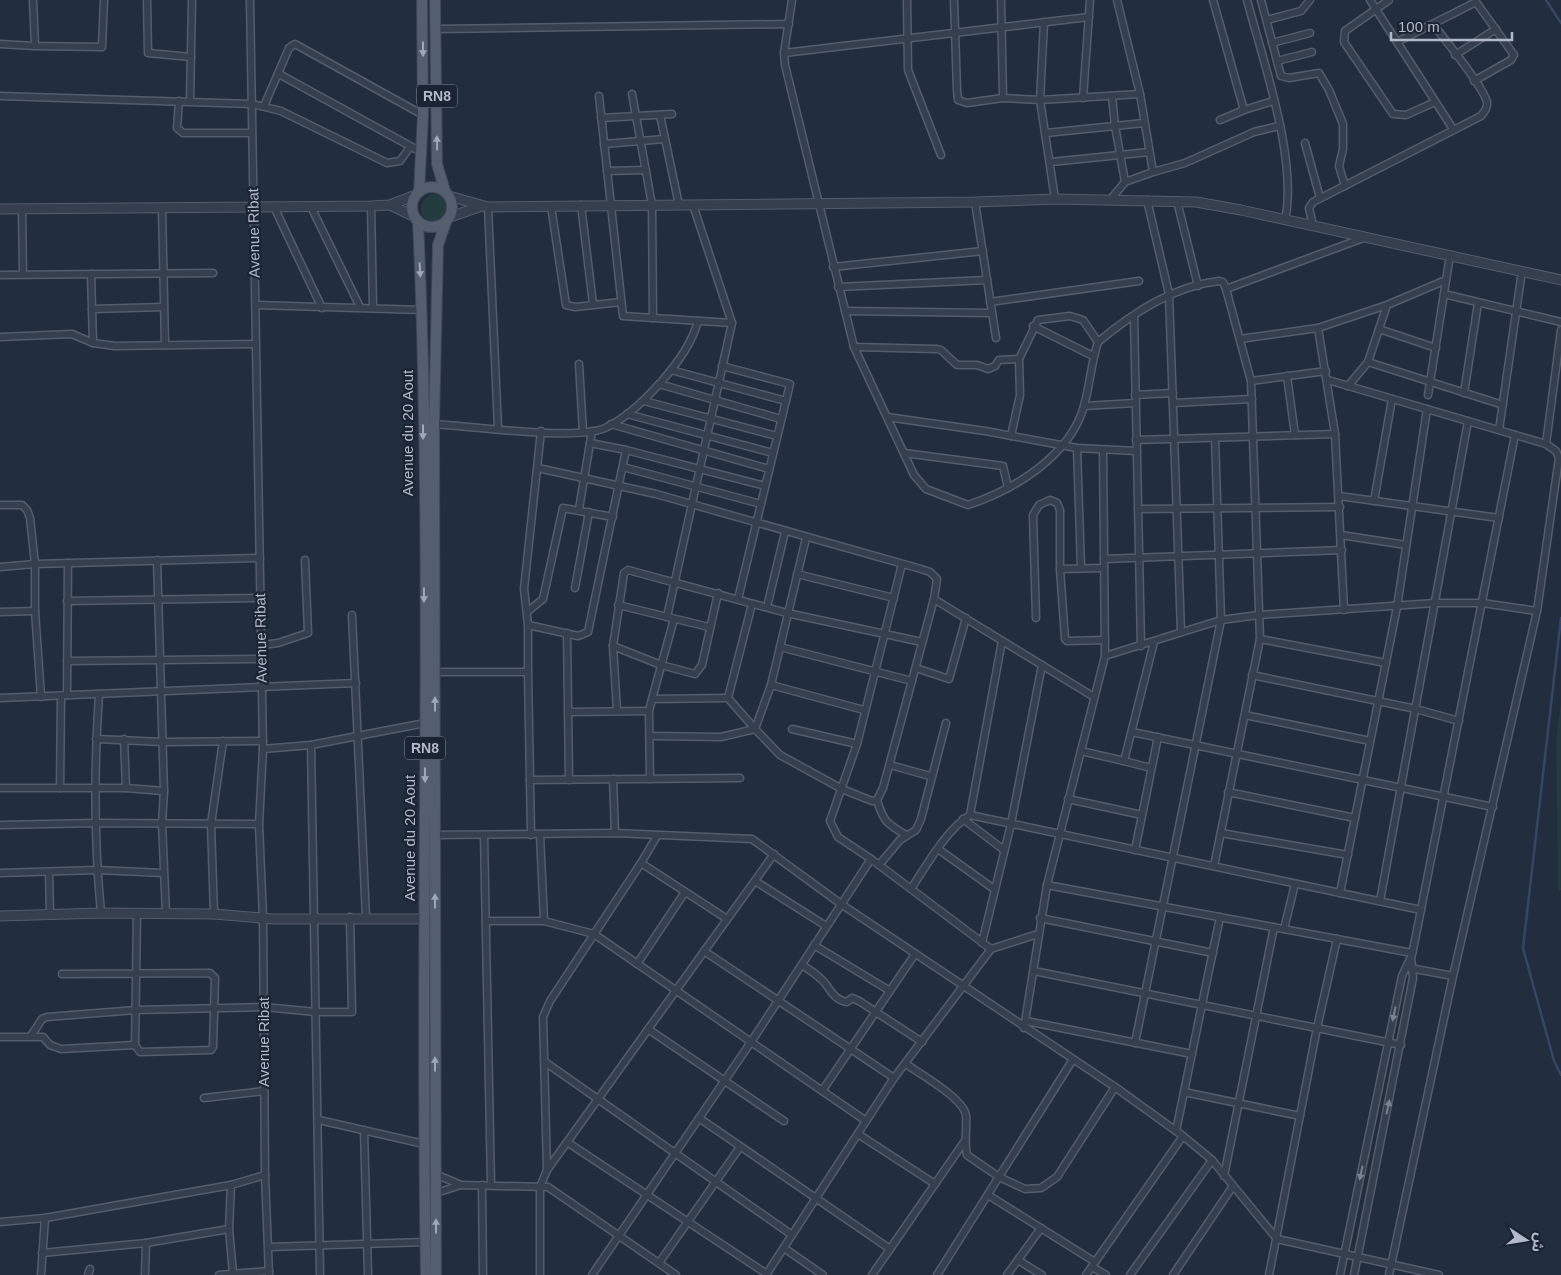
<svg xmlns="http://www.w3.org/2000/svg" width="1561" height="1275" viewBox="0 0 1561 1275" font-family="Helvetica,'Noto Sans Arabic',sans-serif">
<rect width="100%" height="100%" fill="#222d3e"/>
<g fill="#243b3f">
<circle cx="436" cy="209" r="15"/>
<polygon points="1561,702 1561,890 1558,892 1556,739"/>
</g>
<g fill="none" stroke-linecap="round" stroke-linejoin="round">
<g stroke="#354766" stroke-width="2.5">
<polyline points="1546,0 1561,23"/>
<polyline points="1561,618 1523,948 1554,1061 1561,1075"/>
</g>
<defs>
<g id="minor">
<polyline points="33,0 35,46 102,47 104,0"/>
<polyline points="147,0 148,53 191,57"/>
<polyline points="250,0 263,749 259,824 263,918 265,1175 269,1275"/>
<path d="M 792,0 L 784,53 L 785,65 L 854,347 L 914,475 L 926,489 L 968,505 C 1014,490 1070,456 1084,406 C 1090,385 1091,363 1098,342 C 1133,313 1173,286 1219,281 L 1223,282 L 1226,289 L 1251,381 L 1260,639 L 1214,866"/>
<polyline points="907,0 908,70 941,155"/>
<polyline points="954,0 957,90 958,100 967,103 1003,98 1040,100 1140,94"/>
<polyline points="1001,0 1003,98"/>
<polyline points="1213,0 1244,110"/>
<path d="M 1247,0 C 1263,61 1298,160 1285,220"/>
<polyline points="1261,0 1281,76 1289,78 1319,73 1329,90 1343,124 1343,149 1339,166 1345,186"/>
<polyline points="1370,0 1453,129"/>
<polyline points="1389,0 1345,31 1344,42 1393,114 1406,115 1435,102"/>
<polyline points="1267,20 1301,11 1310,0"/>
<polyline points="1044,22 1040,100 1055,199"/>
<polyline points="436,29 789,24"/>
<polyline points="1397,42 1476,2 1514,55 1511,60 1474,81"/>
<polyline points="1272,43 1310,33"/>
<polyline points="0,44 35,46"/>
<polyline points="784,53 1089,17"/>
<polyline points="1455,55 1496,29"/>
<polyline points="1277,61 1312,52"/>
<polyline points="279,74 421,152"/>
<polyline points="632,94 652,205 653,318"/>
<polyline points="0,96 252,104 281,111 387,163 400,161 410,147"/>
<polyline points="599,96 623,316 732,323"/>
<polyline points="1112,96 1115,126 1125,182"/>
<polyline points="1083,98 1090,0"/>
<polyline points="179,101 177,128 183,133 252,133"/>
<polyline points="190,101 192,0"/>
<polyline points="264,106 289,48 295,44 423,115"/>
<polyline points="660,115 679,205"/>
<polyline points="601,118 672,114"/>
<polyline points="1220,120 1244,110 1273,101"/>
<polyline points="1046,133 1144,123"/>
<polyline points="1305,143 1320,198"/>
<polyline points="604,144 665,139"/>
<polyline points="1051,162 1149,152"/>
<polyline points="607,171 646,170"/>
<polyline points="1153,172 1185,163 1254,132 1279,126"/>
<polyline points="1110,200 1125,182 1153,172 1140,94 1117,0"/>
<polyline points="1147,200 1169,294 1181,632"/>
<polyline points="1177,201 1198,286"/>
<polyline points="975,202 996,338"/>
<polyline points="581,205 593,304"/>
<polyline points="371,206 373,307"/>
<polyline points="551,206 566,305 575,307 621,302"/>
<polyline points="274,207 322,308"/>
<polyline points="311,207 360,307"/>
<polyline points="488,207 498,428"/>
<polyline points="162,208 165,344"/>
<polyline points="22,209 23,274"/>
<path d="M 1313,226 L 1309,208 L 1313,202 L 1481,116 C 1484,112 1488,108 1487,102 C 1483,86 1445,40 1433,24"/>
<polyline points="833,267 983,251"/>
<polyline points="91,274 93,343"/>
<polyline points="0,275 213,273"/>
<polyline points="838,287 987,280"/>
<polyline points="1226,289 1366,237"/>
<polyline points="1444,294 1561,322"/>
<polyline points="990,302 1139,281"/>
<polyline points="256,305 422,310"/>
<polyline points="92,309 164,307"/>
<polyline points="845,311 991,313"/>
<polyline points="1134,316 1141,646"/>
<polyline points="1033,326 1093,356"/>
<polyline points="1318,328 1335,434 1344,610"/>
<polyline points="1379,329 1436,348"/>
<polyline points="0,337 72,334 93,343 115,346 256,344"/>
<polyline points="1240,339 1318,328 1387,305 1446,280"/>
<polyline points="854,347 937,349 941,350 957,365 977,365 988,369 995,366 999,360 1019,359"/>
<polyline points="1368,362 1503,405"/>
<polyline points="579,364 583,432"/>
<polyline points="722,366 790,384 738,599"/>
<polyline points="671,370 786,401"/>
<polyline points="1287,376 1295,435"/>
<polyline points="1328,380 1546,444 1556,451 1559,458 1537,611 1453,976 1389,1275"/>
<polyline points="1251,381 1326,371"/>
<polyline points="659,384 781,419"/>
<polyline points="1348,386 1368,362 1387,305"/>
<polyline points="1464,393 1478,303"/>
<polyline points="1135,395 1173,393"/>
<polyline points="1428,395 1450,255"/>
<polyline points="644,401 777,436"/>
<polyline points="1173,403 1252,399"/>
<polyline points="1084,406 1135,403"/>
<polyline points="627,414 773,453"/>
<polyline points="887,417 985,431 1077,448 1137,451"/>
<path d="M 434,424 C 470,426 576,441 605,428 C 627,418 645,400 661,382 C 677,364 692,344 698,321"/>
<polyline points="611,424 769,469"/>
<polyline points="1499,430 1522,271"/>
<polyline points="1011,436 1020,395 1019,359 1038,320 1070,316 1083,320 1098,342"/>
<polyline points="1136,440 1335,434"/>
<polyline points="590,443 626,450 765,486"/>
<polyline points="1546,444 1561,330"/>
<polyline points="1077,448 1081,568"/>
<polyline points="1103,450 1105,656"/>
<polyline points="904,453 1003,466 1008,488"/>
<polyline points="623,467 761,504"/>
<polyline points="538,468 656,494 921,569 930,572 937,579 934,599 883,788 877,800 872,801 842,789 780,755 755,729 771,685 806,538"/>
<polyline points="1339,496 1499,518"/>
<polyline points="1374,501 1392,399"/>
<polyline points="0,505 22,505 27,510 30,518 35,564 35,611 41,697"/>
<polyline points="579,509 592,431"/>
<polyline points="1138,509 1340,507"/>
<polyline points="1341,535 1406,545"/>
<polyline points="1104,559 1342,550"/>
<polyline points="157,560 164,791 162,823 166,914"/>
<polyline points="902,564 857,744 830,821 838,837 871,859 991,949"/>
<polyline points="0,567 35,564 260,558"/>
<polyline points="1060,569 1104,568"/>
<polyline points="797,574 894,598"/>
<polyline points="575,588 589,512"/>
<polyline points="934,599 1094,697"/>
<polyline points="67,601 261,598"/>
<polyline points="618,605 709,627"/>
<polyline points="767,607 785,532"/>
<polyline points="0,612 35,611"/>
<polyline points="527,612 543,599 563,508 613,517"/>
<polyline points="352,615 366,917"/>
<polyline points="667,617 732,323 693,205"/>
<polyline points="1036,618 1033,515 1039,505 1050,500 1057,503 1060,510 1060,569 1065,639 1067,641 1105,640"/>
<polyline points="528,625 578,636 588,632 626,450"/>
<polyline points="567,633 569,780"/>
<polyline points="1260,639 1386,663"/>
<polyline points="262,645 278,643 308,633 305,560"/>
<polyline points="613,646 624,573 628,570 787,613 922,642"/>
<polyline points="780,647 912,681"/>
<polyline points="67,661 262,659"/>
<polyline points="916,668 949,679 966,618"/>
<polyline points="435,672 528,672 528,625 524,589 541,431"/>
<polyline points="528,672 531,835"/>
<polyline points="1252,675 1416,709 1459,721"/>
<polyline points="771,685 864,710"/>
<path d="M 99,694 C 94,767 94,840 101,913"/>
<polyline points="67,695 68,563"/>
<polyline points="0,698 356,683"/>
<polyline points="728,698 752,604"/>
<polyline points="652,699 674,619"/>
<polyline points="617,711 613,646 661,665 695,674 702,665 718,593"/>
<polyline points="568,712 649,711"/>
<polyline points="1245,715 1370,741"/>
<polyline points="792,729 857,744"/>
<polyline points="1132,732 1493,807"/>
<polyline points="650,736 721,737 755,729 728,698"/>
<polyline points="96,739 163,742 263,741"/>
<polyline points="124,739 126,788"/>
<polyline points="311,745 320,1275"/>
<polyline points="263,749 311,745 425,723"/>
<polyline points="1081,751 1124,761 1154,642"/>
<polyline points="1124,761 1151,768"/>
<polyline points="890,765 930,776"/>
<polyline points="613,779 615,833"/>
<polyline points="650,779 649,711 652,699 728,698"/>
<polyline points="530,780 740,778"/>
<polyline points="0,788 126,788 164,791"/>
<polyline points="60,788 61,696"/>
<polyline points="1228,792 1355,818"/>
<polyline points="1068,799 1142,815"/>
<path d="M 877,800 C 883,821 887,824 906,835"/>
<polyline points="970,815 1421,910"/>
<polyline points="963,819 1004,850"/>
<polyline points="0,825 96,823 259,824"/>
<polyline points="1221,833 1348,855"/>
<polyline points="431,835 615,833 752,839 841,904 1115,1087 1183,1136 1212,1160 1277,1239 1439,1275"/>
<polyline points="484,835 491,1185"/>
<polyline points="540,835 544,921"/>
<polyline points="938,849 994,889"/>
<polyline points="1135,850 1158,737"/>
<polyline points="641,863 727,919"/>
<polyline points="879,865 900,840 916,830 921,819 946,723"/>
<polyline points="49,872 50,915"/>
<polyline points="0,873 97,870 163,873"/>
<polyline points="755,881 826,926"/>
<polyline points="1047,885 1412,953"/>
<path d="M 911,889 C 926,866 946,830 970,815 L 1002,641"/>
<polyline points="1340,893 1397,607 1427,409"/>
<polyline points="1380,901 1468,421"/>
<polyline points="214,914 211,824 223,741"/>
<polyline points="1040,918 1213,953"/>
<polyline points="486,921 544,921 594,934 866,1121"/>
<polyline points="1284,929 1295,884"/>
<polyline points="982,943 1011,824 1042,665"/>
<polyline points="814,945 890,991"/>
<polyline points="704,951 894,1078"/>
<polyline points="637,964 685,892"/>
<path d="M 802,965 C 808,969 815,973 821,979 C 829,985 832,1000 847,1002 L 852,998 L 859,1001 L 922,1042"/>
<polyline points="1410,968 1453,976"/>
<polyline points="1034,971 1401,1045"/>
<polyline points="62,974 210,973 215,978 213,1047 211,1050 140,1052 135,1045 137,913"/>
<polyline points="1026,1021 1192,1054"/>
<polyline points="1024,1028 1047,885 1105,656 1221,620 1259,615 1435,603 1482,603 1537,611"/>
<polyline points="648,1029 784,1121"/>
<polyline points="31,1036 42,1019 47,1017 136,1010 265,1007 315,1012 352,1012 350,917"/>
<polyline points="0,1037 43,1037 50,1045 61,1049 135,1045"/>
<polyline points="1135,1043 1221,620 1215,438"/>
<polyline points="545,1062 792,1235"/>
<path d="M 906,1064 C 920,1074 965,1099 966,1116 C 967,1130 964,1141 967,1155 L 999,1177 L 1025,1189 L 1041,1188 L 1057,1177 L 1115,1087"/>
<polyline points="822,1091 915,954"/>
<polyline points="1184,1092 1300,1116"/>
<polyline points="204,1098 264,1091"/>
<polyline points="699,1118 890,1249"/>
<polyline points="319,1120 424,1144"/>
<polyline points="364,1130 368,1275"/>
<polyline points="1176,1131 1220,917"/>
<polyline points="858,1134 935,1184"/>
<polyline points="567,1142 767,1274"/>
<polyline points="547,1170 774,854"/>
<polyline points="435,1174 461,1185"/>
<polyline points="1224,1176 1274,927"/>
<polyline points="231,1185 229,1229 233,1274"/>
<polyline points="482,1185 483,1275"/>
<polyline points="436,1193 461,1185 548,1187 676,1275"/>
<polyline points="988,1195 1095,1262"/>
<polyline points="0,1222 45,1218 231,1185 265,1175"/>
<polyline points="269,1247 425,1242"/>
<polyline points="784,1248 823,1275"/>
<polyline points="42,1253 146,1243 229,1229"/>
<polyline points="1018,1260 1042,1275"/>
<polyline points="659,1263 740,1147"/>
<polyline points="1092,1267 1106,1275"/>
<polyline points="41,1275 45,1218"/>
<polyline points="88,1275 90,1269"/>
<polyline points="145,1275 146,1243"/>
<polyline points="219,1275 269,1271"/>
<polyline points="540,1275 540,1187 547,1170 543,1017 550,1001 641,863 657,836"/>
<polyline points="592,1275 751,1042 871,859"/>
<polyline points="766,1275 894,1078 991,949 1038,934"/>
<polyline points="872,1275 964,1142"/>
<polyline points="937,1275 1072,1061"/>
<polyline points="1007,1275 1041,1228"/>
<polyline points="1086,1275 1183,1136"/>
<polyline points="1130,1275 1212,1160"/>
<polyline points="1173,1275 1233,1186"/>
<polyline points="1269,1275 1317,1028 1337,939"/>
<polyline points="1340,1275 1402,976 1412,955 1515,435"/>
<polyline points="1354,1275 1413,978 1411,957"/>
</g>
<g id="tertiary">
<polyline points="449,196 488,207 975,202 1055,199 1196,202 1241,210 1561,280"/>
<polyline points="390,205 415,217"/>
<polyline points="0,209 371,206 390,205 416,195"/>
<polyline points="450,217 482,206"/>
<polyline points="0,916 101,913 214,914 273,919 435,919"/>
</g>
<g id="primary">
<polyline points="435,0 437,164 445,191"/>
<circle cx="432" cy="207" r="20"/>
<polyline points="419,192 423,115 422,0"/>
<path d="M 418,221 C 434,572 419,924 426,1275"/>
<polyline points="436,1275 434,424 438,245 446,222"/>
</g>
</defs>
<use href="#minor" stroke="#545d6c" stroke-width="9"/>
<use href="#tertiary" stroke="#545d6c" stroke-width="11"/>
<use href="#primary" stroke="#3f4857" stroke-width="12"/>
<use href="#minor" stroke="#363f4e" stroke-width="6"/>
<use href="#tertiary" stroke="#363f4e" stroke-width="9"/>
<use href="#primary" stroke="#545e6e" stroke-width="10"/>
</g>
<defs><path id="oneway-solid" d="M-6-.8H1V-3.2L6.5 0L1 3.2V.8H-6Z" transform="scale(1.25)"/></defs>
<g fill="#9fa8b7">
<use href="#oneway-solid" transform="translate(423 49) rotate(90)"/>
<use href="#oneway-solid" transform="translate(437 143) rotate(-91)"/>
<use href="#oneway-solid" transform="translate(420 270) rotate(87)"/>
<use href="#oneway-solid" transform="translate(423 432) rotate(90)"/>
<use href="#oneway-solid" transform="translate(424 595) rotate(90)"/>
<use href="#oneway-solid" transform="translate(435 704) rotate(-90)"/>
<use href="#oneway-solid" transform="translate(425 775) rotate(90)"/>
<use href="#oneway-solid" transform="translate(435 901) rotate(-90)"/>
<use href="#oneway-solid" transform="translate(435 1064) rotate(-90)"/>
<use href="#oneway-solid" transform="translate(436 1226) rotate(-90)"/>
</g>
<g fill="#7a8392">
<use href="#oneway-solid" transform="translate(1394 1014) rotate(102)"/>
<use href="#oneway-solid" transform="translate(1388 1107) rotate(-78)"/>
<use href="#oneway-solid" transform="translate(1361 1173) rotate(102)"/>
</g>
<g text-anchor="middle" stroke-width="4.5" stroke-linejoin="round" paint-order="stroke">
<g fill="#1b2433" stroke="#858d9c" stroke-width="1">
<rect x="417" y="84.5" width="40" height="23" rx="4"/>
<rect x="405" y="736.5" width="40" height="23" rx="4"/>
</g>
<g font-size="14" font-weight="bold" fill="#b2bac9">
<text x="437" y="101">RN8</text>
<text x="425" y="753">RN8</text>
</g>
<g font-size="15" fill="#b2bac9" stroke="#1b2433">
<text transform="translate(254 233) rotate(-91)" y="5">Avenue Ribat</text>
<text transform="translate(408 433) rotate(-90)" y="5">Avenue du 20 Aout</text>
<text transform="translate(261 638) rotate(-91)" y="5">Avenue Ribat</text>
<text transform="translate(410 838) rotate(-90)" y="5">Avenue du 20 Aout</text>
<text transform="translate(264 1042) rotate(-90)" y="5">Avenue Ribat</text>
</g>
</g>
<g transform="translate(1526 1240) rotate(102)" stroke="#1b2433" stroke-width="4" paint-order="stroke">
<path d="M0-4L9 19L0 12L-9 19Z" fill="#b2bac9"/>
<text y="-8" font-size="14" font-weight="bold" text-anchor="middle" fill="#b2bac9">ش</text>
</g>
<path d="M1391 32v8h121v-8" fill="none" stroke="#b2bac9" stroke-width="2.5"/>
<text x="1398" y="32" font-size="15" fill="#b2bac9" stroke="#1b2433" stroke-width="4" paint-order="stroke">100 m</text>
</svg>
